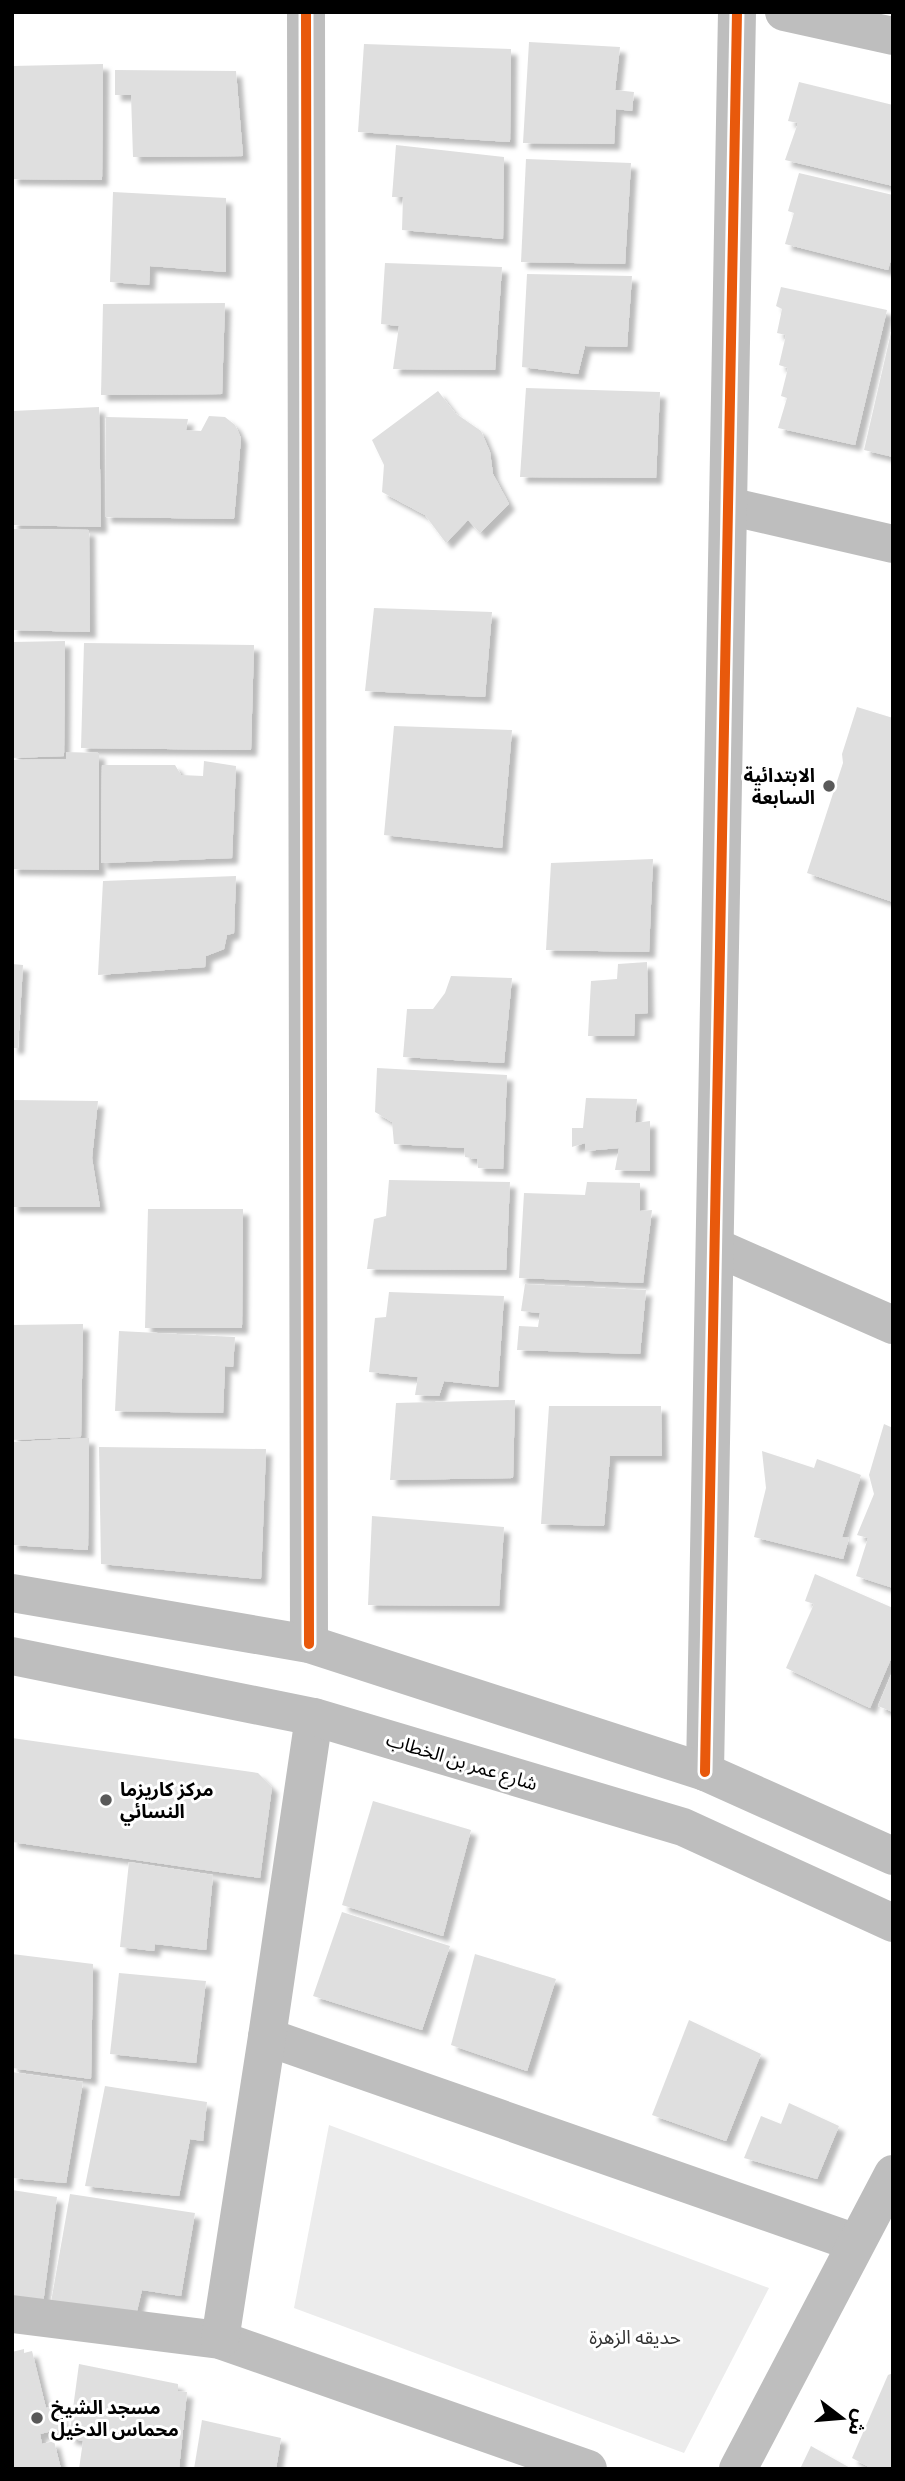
<svg xmlns="http://www.w3.org/2000/svg" width="905" height="2481" viewBox="0 0 905 2481" font-family="'Fira Sans Condensed','Noto Sans Arabic',sans-serif">
<defs>
<filter id="shadow"><feDropShadow dx="6" dy="6" stdDeviation="2" flood-color="#0004"/></filter>
</defs>
<rect width="100%" height="100%" fill="#fff"/>
<polygon fill="#ececec" points="329,2125 769,2288 684,2453 294,2308"/>
<g fill="#dfdfdf" filter="url(#shadow)">
<polygon points="529,42 620,47 615,90 634,92 632,111 616,109 614,144 523,143"/>
<polygon points="364,44 511,49 510,142 358,132"/>
<polygon points="103,64 102,180 12,179 12,66"/>
<polygon points="115,70 236,71 243,156 133,157 131,95 115,95"/>
<polygon points="799,82 893,105 893,186 785,160 798,123 788,121"/>
<polygon points="396,145 504,157 503,239 402,230 403,197 392,197"/>
<polygon points="526,159 631,163 625,264 521,262"/>
<polygon points="799,173 893,195 893,252 888,270 785,244 794,213 788,211"/>
<polygon points="113,192 226,198 226,272 150,266 149,285 110,282"/>
<polygon points="385,263 502,267 495,370 393,369 399,326 381,324"/>
<polygon points="527,274 632,276 627,347 585,346 578,374 522,367"/>
<polygon points="781,287 887,310 855,445 778,428 787,398 781,396 788,368 779,365 786,335 777,333 782,309 776,306"/>
<polygon points="225,303 222,394 101,395 103,304"/>
<polygon points="892,328 893,328 893,457 864,450"/>
<polygon points="526,388 660,392 656,478 520,477"/>
<polygon points="438,391 455,413 481,431 490,452 493,474 509,504 480,533 468,520 446,543 425,515 382,492 384,465 372,440"/>
<polygon points="99,407 101,527 12,525 12,411"/>
<polygon points="209,416 225,417 235,425 241,438 234,519 105,517 106,417 188,419 186,430 201,431"/>
<polygon points="12,529 89,530 90,632 12,630"/>
<polygon points="374,608 492,612 485,697 365,691"/>
<polygon points="65,641 64,756 12,758 12,642"/>
<polygon points="84,643 254,645 251,750 81,748"/>
<polygon points="857,707 893,718 893,902 807,873 843,763 842,754"/>
<polygon points="394,726 512,730 502,848 384,835"/>
<polygon points="66,752 99,753 99,870 12,869 12,760 66,759"/>
<polygon points="204,761 236,766 232,858 101,863 102,765 175,765 181,775 203,776"/>
<polygon points="653,859 649,952 546,950 551,863"/>
<polygon points="236,876 234,933 227,935 224,949 206,956 205,967 98,975 103,881"/>
<polygon points="647,962 648,1013 635,1014 634,1036 588,1036 591,981 617,979 618,964"/>
<polygon points="12,964 23,965 18,1048 12,1048"/>
<polygon points="451,976 512,978 504,1063 403,1057 407,1009 433,1009 445,993"/>
<polygon points="377,1068 507,1075 503,1169 478,1168 477,1159 465,1157 464,1148 394,1144 392,1122 375,1112"/>
<polygon points="586,1098 637,1099 635,1123 650,1121 650,1171 615,1170 619,1148 585,1151 585,1143 572,1147 572,1128 583,1128"/>
<polygon points="12,1100 98,1101 92,1158 100,1207 12,1207"/>
<polygon points="389,1180 510,1182 506,1270 367,1269 374,1219 386,1216"/>
<polygon points="587,1182 640,1183 640,1211 652,1210 643,1283 519,1278 524,1193 585,1195"/>
<polygon points="148,1209 243,1209 242,1328 145,1328"/>
<polygon points="525,1284 646,1290 640,1354 517,1350 519,1326 538,1327 540,1313 521,1311"/>
<polygon points="389,1292 504,1296 498,1387 444,1381 439,1396 415,1395 418,1377 369,1372 375,1318 386,1317"/>
<polygon points="83,1324 81,1437 12,1440 12,1325"/>
<polygon points="119,1331 235,1337 233,1367 225,1366 223,1413 115,1411"/>
<polygon points="515,1400 513,1478 390,1480 396,1403"/>
<polygon points="549,1406 661,1406 662,1456 610,1456 604,1526 541,1524"/>
<polygon points="884,1424 893,1428 893,1588 856,1576 868,1538 857,1535 874,1494 869,1475"/>
<polygon points="89,1438 88,1550 12,1545 12,1442"/>
<polygon points="99,1447 266,1449 261,1579 101,1564"/>
<polygon points="762,1451 814,1468 817,1459 861,1475 842,1537 849,1538 843,1559 754,1537 766,1488"/>
<polygon points="372,1516 504,1527 499,1606 368,1605"/>
<polygon points="815,1574 893,1608 893,1654 870,1708 786,1668 814,1604 805,1601"/>
<polygon points="893,1670 893,1712 878,1706"/>
<polygon points="12,1738 258,1773 272,1787 260,1878 12,1842"/>
<polygon points="373,1801 471,1830 443,1936 342,1905"/>
<polygon points="129,1862 213,1875 206,1950 155,1944 154,1951 120,1947"/>
<polygon points="342,1912 450,1946 422,2030 313,1996"/>
<polygon points="12,1954 93,1964 91,2079 12,2068"/>
<polygon points="475,1954 556,1979 527,2071 451,2045"/>
<polygon points="119,1973 206,1981 196,2063 110,2054"/>
<polygon points="689,2020 761,2054 726,2141 652,2115"/>
<polygon points="12,2072 83,2082 66,2183 12,2178"/>
<polygon points="105,2086 207,2102 203,2141 190,2139 179,2196 85,2186"/>
<polygon points="789,2103 839,2126 817,2179 744,2158 761,2116 781,2124"/>
<polygon points="12,2190 57,2197 42,2311 12,2307"/>
<polygon points="70,2194 195,2213 181,2296 142,2290 136,2315 51,2302"/>
<polygon points="24,2349 24,2353 32,2351 46,2408 58,2405 64,2428 40,2434 42,2444 54,2441 61,2469 12,2469 12,2352"/>
<polygon points="79,2364 178,2384 178,2391 187,2392 179,2469 79,2469 83,2441 69,2438"/>
<polygon points="893,2373 893,2469 873,2469 852,2458 888,2375"/>
<polygon points="202,2420 281,2438 276,2469 194,2469"/>
<polygon points="811,2446 852,2469 800,2469"/>
</g>
<g fill="none" stroke-linecap="round" stroke-linejoin="round">
<g stroke="#bebebe" stroke-width="38">
<polyline points="306,12 309,1644"/>
<polyline points="784,12 893,36"/>
<polyline points="728,506 893,544"/>
<polyline points="715,1247 893,1325"/>
<polyline points="705,1772 737,12"/>
<polyline points="267,2037 856,2243"/>
<polyline points="12,2314 220,2340 588,2469"/>
<polyline points="220,2340 267,2037 314,1717"/>
<polyline points="738,2469 893,2174"/>
</g>
<g stroke="#bebebe" stroke-width="38">
<polyline points="12,1593 309,1644 705,1772 893,1856"/>
<polyline points="12,1656 314,1717 683,1827 893,1923"/>
</g>
<defs>
<g id="cycleway">
<polyline points="306,12 309,1644"/>
<polyline points="705,1772 737,12"/>
</g>
</defs>
<use href="#cycleway" stroke="#fff" stroke-width="15"/>
<use href="#cycleway" stroke="#e8590c" stroke-width="10"/>
</g>
<g fill="#595959" stroke="#fff" stroke-width="2.5">
<circle cx="829" cy="786" r="7"/>
<circle cx="106" cy="1800" r="7"/>
<circle cx="37" cy="2418" r="7"/>
</g>
<g text-anchor="middle" stroke-width="6" stroke-linejoin="round" paint-order="stroke">
<g font-size="19" font-weight="bold" fill="#000" stroke="#fff" text-anchor="start">
<text x="815" y="782" text-anchor="end">الابتدائية<tspan x="815" dy="22">السابعة</tspan></text>
<text x="120" y="1796">مركز كاريزما<tspan x="120" dy="22">النسائي</tspan></text>
<text x="51" y="2414">مسجد الشيخ<tspan x="51" dy="22">محماس الدخيل</tspan></text>
</g>
<g font-size="19" fill="#000" stroke="#fff">
<text transform="translate(462 1761) rotate(17)" y="7">شارع عمر بن الخطاب</text>
</g>
<g font-size="19" fill="#333" stroke="#fff">
<text x="635" y="2344">حديقه الزهرة</text>
</g>
</g>
<rect width="905" height="2481" fill="none" stroke="#000000" stroke-width="28"/>
<g transform="translate(842 2418) rotate(106)" stroke="#ffffff" stroke-width="5" paint-order="stroke">
<path d="M0-5L12 26L0 18L-12 26Z" fill="#000000"/>
<text y="-10" font-size="19" font-weight="bold" text-anchor="middle" fill="#000000">ش</text>
</g>
</svg>
